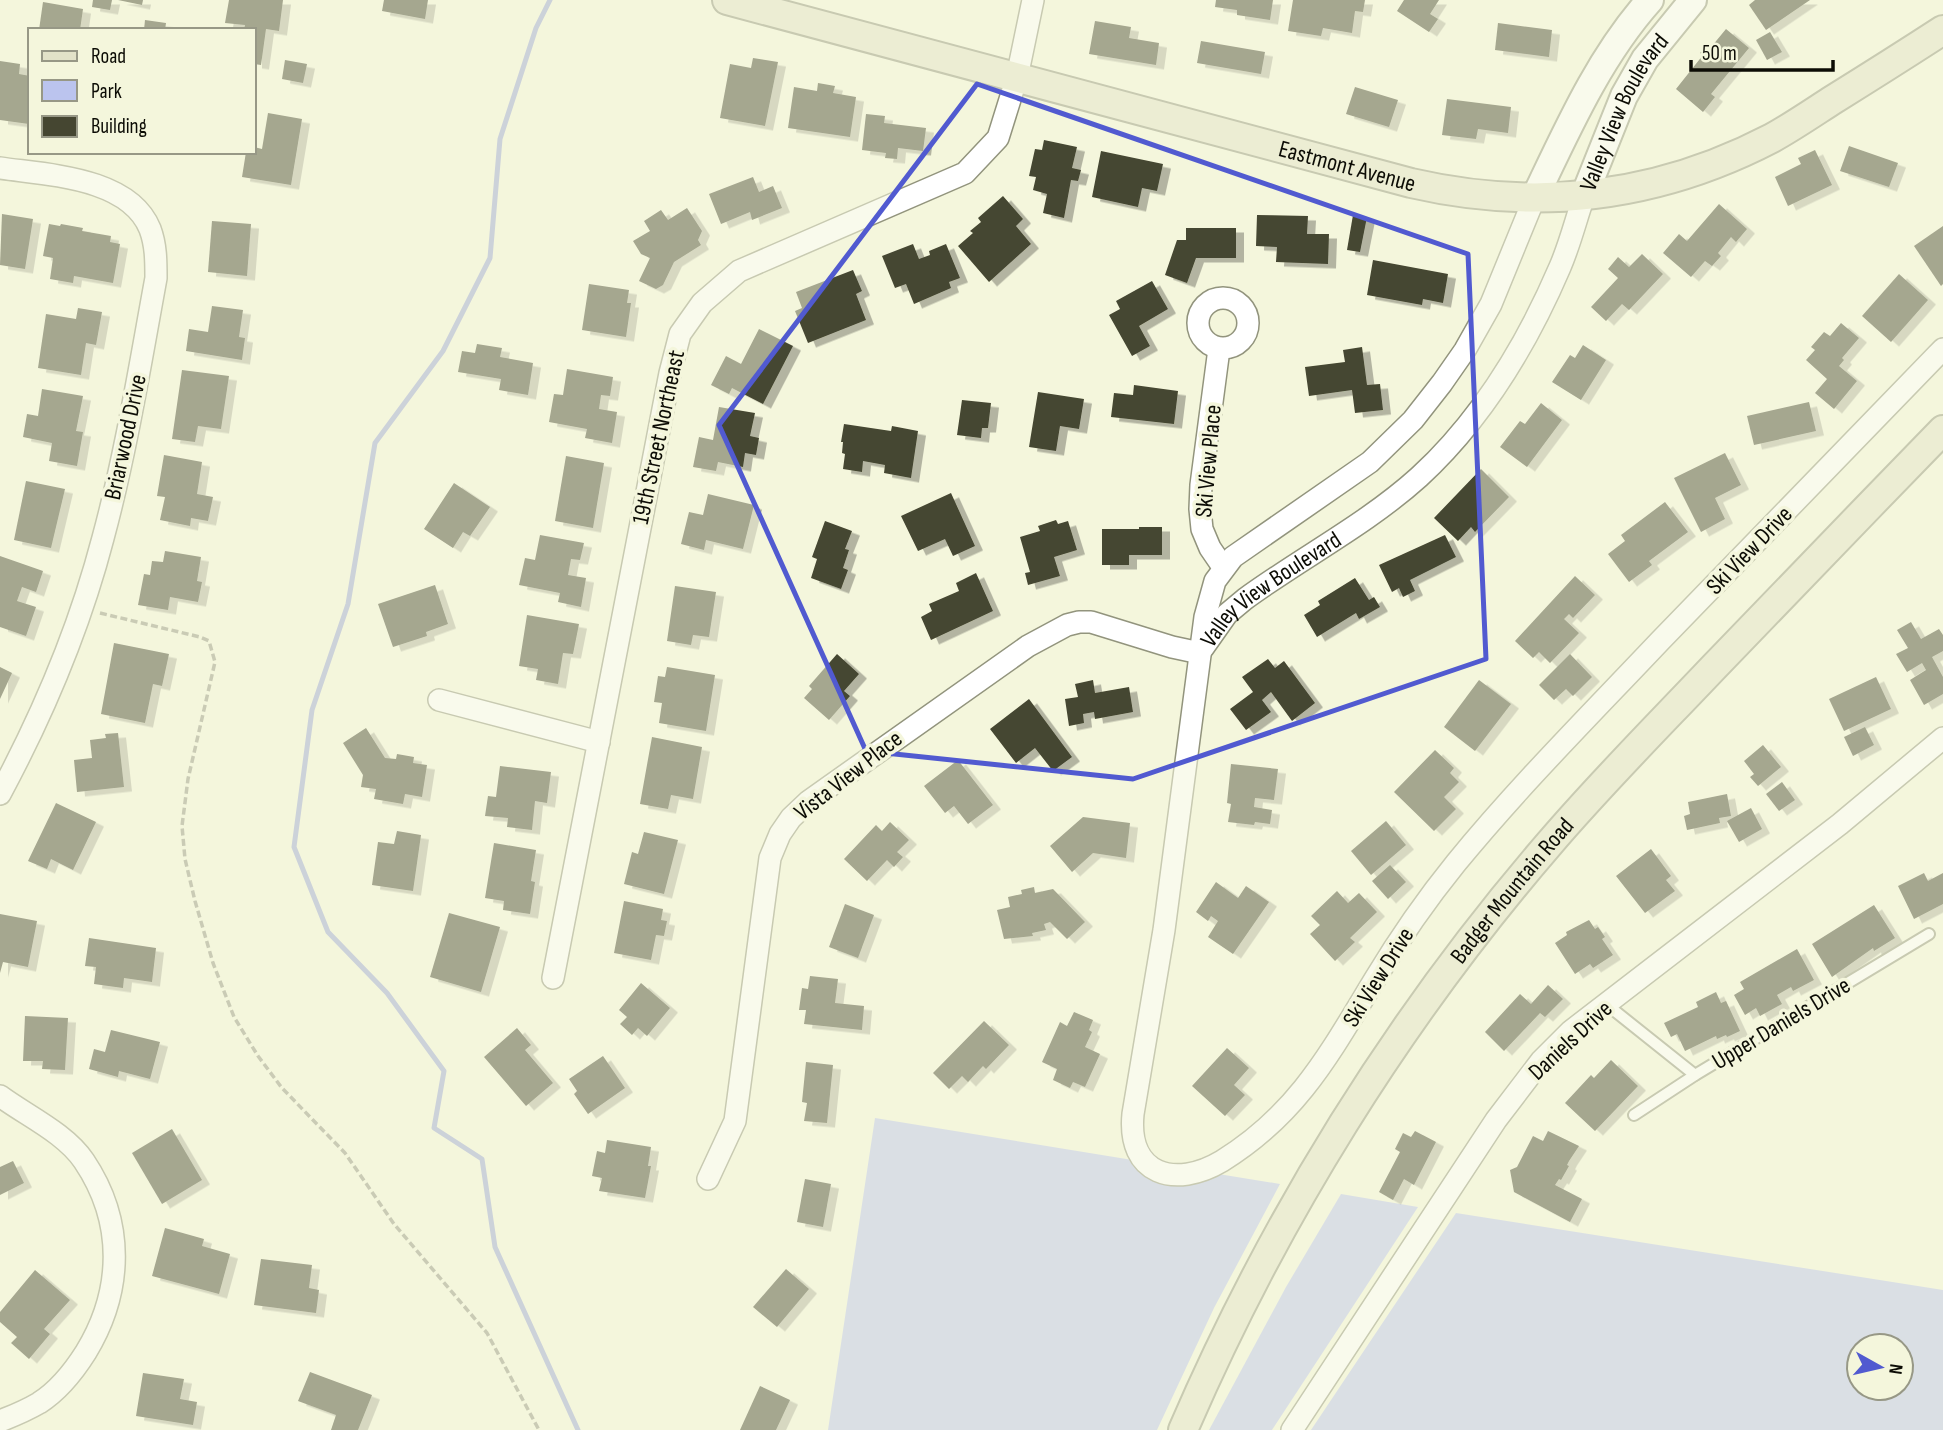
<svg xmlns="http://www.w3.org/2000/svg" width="1943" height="1430" viewBox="0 0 1943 1430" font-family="'Sofia Sans Condensed',sans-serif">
<defs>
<filter id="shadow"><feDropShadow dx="8" dy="4.5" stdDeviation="0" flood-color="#0004"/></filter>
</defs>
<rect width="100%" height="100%" fill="#f4f6dc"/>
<g fill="#bbc4ee" fill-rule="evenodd">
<polygon points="875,1118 1280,1184 1214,1308 1157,1430 828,1430"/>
<polygon points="1341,1194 1418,1207 1272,1430 1209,1430 1286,1287"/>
<path d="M 1456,1213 L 1943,1290 L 1943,1430 L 1311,1430 ZM 1901,1346 L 1901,1388 L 1859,1388 L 1859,1346 Z"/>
</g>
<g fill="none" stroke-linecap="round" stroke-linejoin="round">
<polyline stroke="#9ca6d5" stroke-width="5" points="550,0 536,28 500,139 490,258 443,351 375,443 348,604 312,710 294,847 328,932 387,993 444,1071 434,1128 482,1159 495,1247 578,1430"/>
</g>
<g fill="#454631" filter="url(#shadow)">
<polygon points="93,0 112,0 110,10 92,7"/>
<polygon points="118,0 143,0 142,5"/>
<polygon points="229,0 283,0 279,31 266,29 261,65 254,64 254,30 244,30 245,25 225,23"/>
<polygon points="384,0 428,0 425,19 382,11"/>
<polygon points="1216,0 1273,0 1270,20 1237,15 1237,10 1215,7"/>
<polygon points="1293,0 1365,0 1363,12 1355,11 1352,33 1323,28 1321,36 1288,31"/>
<polygon points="1404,0 1439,0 1430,14 1438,19 1429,32 1397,11"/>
<polygon points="1755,0 1810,0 1766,30 1749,5"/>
<polygon points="43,2 83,9 80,30 39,30"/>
<polygon points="145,20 166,23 165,30 144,30"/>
<polygon points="1095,21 1131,27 1129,38 1159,43 1156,65 1089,54"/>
<polygon points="1498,23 1552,30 1549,57 1495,50"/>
<polygon points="1726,29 1749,48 1711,94 1715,97 1703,112 1676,89 1703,55 1700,53 1708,43 1712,46"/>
<polygon points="1770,32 1782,52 1767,60 1756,40"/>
<polygon points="1201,41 1265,52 1261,74 1197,63"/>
<polygon points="753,58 778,62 765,126 720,118 730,64 751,68"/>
<polygon points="285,60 307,64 303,83 282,79"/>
<polygon points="0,61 20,64 19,74 30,76 29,124 0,120"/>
<polygon points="818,83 835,86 833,93 856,97 850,137 788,128 794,87 817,91"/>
<polygon points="1355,87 1398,100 1389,127 1346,114"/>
<polygon points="1447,99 1511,107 1508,133 1478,129 1476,139 1442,135"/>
<polygon points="268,113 302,119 291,185 242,177 246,152 254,152 254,147 262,149"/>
<polygon points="866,114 885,116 884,123 926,128 923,151 898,148 897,159 885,158 886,153 862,150"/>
<polygon points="1044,140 1077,147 1072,168 1081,170 1078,181 1071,180 1064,218 1043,213 1047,194 1033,190 1036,177 1029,176 1035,149 1042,150"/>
<polygon points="1849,146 1898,163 1889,187 1840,171"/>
<polygon points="1815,150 1832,185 1788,206 1775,177 1801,164 1798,158"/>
<polygon points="1101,151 1163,164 1157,191 1142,188 1138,207 1092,197"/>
<polygon points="753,177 759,192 773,186 782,208 752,220 750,212 721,224 709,194"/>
<polygon points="1003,196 1023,219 1016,226 1031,244 989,282 958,246 973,233 970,231 981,222 978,218"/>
<polygon points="1719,204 1747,229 1736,242 1731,237 1718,253 1721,256 1712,266 1705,261 1691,277 1663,253 1679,234 1687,241"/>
<polygon points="687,208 702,231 698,240 701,245 674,262 663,285 656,289 639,281 650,258 641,254 633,241 650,231 644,221 661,210 668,220"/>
<polygon points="2,214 33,219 25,269 0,265"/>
<polygon points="1257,215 1308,216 1307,234 1329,234 1328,264 1276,262 1277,247 1256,246"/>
<polygon points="1353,215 1367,217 1360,252 1347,250"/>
<polygon points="212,221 251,224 247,276 208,272"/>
<polygon points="49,224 60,226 61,224 83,228 82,231 111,236 110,242 120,244 113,283 74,276 73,283 50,279 53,258 43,256"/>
<polygon points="1943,226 1943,284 1941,286 1914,246"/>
<polygon points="1186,228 1236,228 1236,258 1196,258 1187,283 1165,275 1177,240 1186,240"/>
<polygon points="913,244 919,259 930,255 929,251 946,244 960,278 949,282 951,288 914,304 906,284 895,288 882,256"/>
<polygon points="1642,254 1663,274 1629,310 1622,304 1606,321 1591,307 1618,278 1608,269 1618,257 1629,267"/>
<polygon points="1373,260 1448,274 1443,303 1423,299 1422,305 1367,295"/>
<polygon points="853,270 862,291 856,294 866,320 808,343 795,311 802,308 796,292"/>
<polygon points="1899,274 1928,300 1891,342 1862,316"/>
<polygon points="1152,281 1168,309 1139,326 1150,346 1132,356 1109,315 1120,309 1116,301"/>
<polygon points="589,284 629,290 627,303 631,303 626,337 582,330"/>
<polygon points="212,306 243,310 239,337 245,338 242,360 186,351 189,329 208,332"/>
<polygon points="78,308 102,312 96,345 86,343 81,375 38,368 46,314 76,319"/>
<polygon points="1841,323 1859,338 1842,358 1844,360 1839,366 1857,381 1834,409 1815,393 1827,379 1806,360 1815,350 1811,347 1824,332 1830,336"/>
<polygon points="759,329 793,346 763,404 732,388 729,394 711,385 726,356 741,364"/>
<polygon points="477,344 502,348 500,357 533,363 528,395 499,390 501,379 458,372 462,351 475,353"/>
<polygon points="1583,345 1606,360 1581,400 1552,382 1570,355 1575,358"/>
<polygon points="1362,347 1367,385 1380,384 1383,410 1355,413 1352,390 1309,396 1305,367 1345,362 1343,350"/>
<polygon points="567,369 613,377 610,396 601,395 599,409 617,412 612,443 585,438 587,429 549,422 554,394 563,395"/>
<polygon points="182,370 229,376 221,429 198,426 195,442 172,439"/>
<polygon points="1134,385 1178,391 1174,424 1111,417 1114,393 1133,395"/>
<polygon points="42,389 83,396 76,431 83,432 77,466 49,461 52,443 23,437 27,414 38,416"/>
<polygon points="1038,392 1084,399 1079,429 1060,426 1056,451 1029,447"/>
<polygon points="962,400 991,403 988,428 982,428 981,438 957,435"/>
<polygon points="1809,402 1816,431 1754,445 1747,416"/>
<polygon points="1541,403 1562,420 1527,467 1500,447 1520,421 1525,424"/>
<polygon points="719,407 755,413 750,436 759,438 756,455 745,453 743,467 718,462 716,471 693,467 699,437 713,440"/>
<polygon points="844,424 891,431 892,426 918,431 911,478 884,473 885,465 863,461 862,472 843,469 845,454 842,453 843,442 841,442"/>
<polygon points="1725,453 1741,485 1715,498 1725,519 1701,532 1674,478"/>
<polygon points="164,455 202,462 197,494 213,497 208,521 191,518 190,526 160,520 165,497 157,496"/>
<polygon points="566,456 604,463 593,528 555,521"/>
<polygon points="1481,469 1509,497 1475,532 1471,527 1458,541 1434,518"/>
<polygon points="26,481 65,489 51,548 14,540"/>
<polygon points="454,483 490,507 470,536 463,532 453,548 424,529"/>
<polygon points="951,493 975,546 953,556 945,539 918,551 901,516"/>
<polygon points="708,494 754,505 743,549 706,540 704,550 681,544 689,512 703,515"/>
<polygon points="1665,502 1688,532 1649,561 1652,565 1629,582 1608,554 1625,541 1621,535"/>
<polygon points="1056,520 1058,524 1068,521 1077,550 1054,557 1060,576 1028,585 1025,573 1030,572 1020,537 1040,531 1038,526"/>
<polygon points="825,521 852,531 845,549 849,550 843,568 848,570 841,589 811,578 817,559 812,557"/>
<polygon points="1139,527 1162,527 1162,555 1129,555 1129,565 1102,565 1102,529 1139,529"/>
<polygon points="540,535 584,543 580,560 571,559 568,575 586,578 581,607 558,602 560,593 519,585 525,558 535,560"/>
<polygon points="1445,535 1456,557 1410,580 1415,591 1403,597 1399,588 1392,592 1379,565"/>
<polygon points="165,551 201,557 197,581 202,582 198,602 170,597 168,610 138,605 144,574 150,575 152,561 163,562"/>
<polygon points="0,556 43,571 36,592 22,587 17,601 36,607 26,636 0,627"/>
<polygon points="976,573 993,611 931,640 921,617 932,611 929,604 959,591 956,583"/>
<polygon points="1575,576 1595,595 1573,618 1569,614 1564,619 1579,633 1550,663 1539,652 1533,658 1515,641"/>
<polygon points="1355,578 1369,600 1374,597 1380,607 1359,619 1356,613 1317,637 1304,615 1320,605 1318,601"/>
<polygon points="435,585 448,624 426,632 427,636 393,647 378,604"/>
<polygon points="675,586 716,592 709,637 693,635 691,645 667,641"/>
<polygon points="527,615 579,624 573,654 563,653 558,684 536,680 538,669 519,666"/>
<polygon points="1911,622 1921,639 1939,629 1943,635 1943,651 1932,657 1943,677 1943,694 1924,705 1910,680 1926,670 1922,663 1907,672 1896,654 1908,648 1897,630"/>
<polygon points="114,643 169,654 162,686 153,684 145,723 101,714"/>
<polygon points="837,654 859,674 844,691 850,696 829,720 804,698 812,689 809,686"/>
<polygon points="1570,654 1592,677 1573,696 1566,689 1554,700 1539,685"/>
<polygon points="1268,659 1275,668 1284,661 1315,703 1292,721 1271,692 1262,700 1271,712 1246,730 1230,709 1253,692 1242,677"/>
<polygon points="0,667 12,673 0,699"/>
<polygon points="667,667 715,675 706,731 659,723 662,703 654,702 658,676 665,677"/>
<polygon points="1876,677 1891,709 1844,731 1829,699"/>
<polygon points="1093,680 1095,693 1129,687 1133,712 1095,719 1094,712 1083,714 1084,723 1069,726 1065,699 1078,697 1075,684"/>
<polygon points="1479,680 1511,704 1475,751 1444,727"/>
<polygon points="1029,699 1072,757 1053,771 1035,748 1016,763 990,729"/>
<polygon points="1865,727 1874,745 1853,756 1844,737"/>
<polygon points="366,728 385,758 396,759 397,754 414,757 413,763 427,765 422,797 405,794 403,804 374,799 376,789 361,787 363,775 343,743"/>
<polygon points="118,733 124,787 77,792 74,760 92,758 90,740 106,738 105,734"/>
<polygon points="652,737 702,747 693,799 671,795 668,809 640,804"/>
<polygon points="1763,745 1781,767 1758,786 1750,777 1754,774 1744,761"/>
<polygon points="1435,750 1454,768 1450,773 1459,782 1444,797 1456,809 1434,831 1394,792"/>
<polygon points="958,760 993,805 968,824 954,806 945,813 924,786"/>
<polygon points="1231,764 1278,769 1274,800 1255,798 1254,807 1272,810 1270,824 1255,822 1254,825 1228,822 1231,804 1227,803"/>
<polygon points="500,766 551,772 547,803 535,801 532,830 507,827 508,818 485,816 488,796 496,797"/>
<polygon points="1782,782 1795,800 1779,811 1766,794"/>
<polygon points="1727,794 1731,816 1719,818 1720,823 1687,830 1684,816 1690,814 1688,802"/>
<polygon points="56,803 96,822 73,870 51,859 47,869 28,861"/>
<polygon points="1751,808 1762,829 1739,842 1727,821"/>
<polygon points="1083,817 1130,823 1126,858 1093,853 1072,872 1050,846"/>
<polygon points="1386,821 1406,845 1371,875 1351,851"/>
<polygon points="890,822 909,840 897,852 903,857 894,867 887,860 867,881 844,859 876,825 882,831"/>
<polygon points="397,831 421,835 413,891 372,885 378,842 394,844"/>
<polygon points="644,832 678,840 664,894 624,884 632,852 638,854"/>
<polygon points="494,843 536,850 531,881 535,882 530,914 503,910 504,901 485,898"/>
<polygon points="1651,849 1671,876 1666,880 1675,891 1645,913 1616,876"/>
<polygon points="1390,865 1406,882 1388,899 1372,881"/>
<polygon points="1924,873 1928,881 1943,873 1943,904 1914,919 1898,886"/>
<polygon points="1216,882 1238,898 1246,886 1269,902 1233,954 1208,937 1218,921 1211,916 1208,921 1196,912"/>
<polygon points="1034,887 1035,893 1053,889 1085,922 1067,939 1050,922 1044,924 1046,930 1032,933 1033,936 1004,939 997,910 1010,907 1008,897 1022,894 1021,890"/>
<polygon points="1337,891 1348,903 1359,893 1377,912 1350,938 1355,942 1335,961 1310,934 1320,925 1311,916"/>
<polygon points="624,901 663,909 661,920 667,921 664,936 656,935 651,960 614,953"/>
<polygon points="845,904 874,915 858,958 829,947"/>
<polygon points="1874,905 1895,938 1874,951 1873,948 1832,977 1812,944"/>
<polygon points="449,913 500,927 481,992 430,977"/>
<polygon points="0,914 37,921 28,967 3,962 0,973"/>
<polygon points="1589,920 1595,929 1598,927 1605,937 1602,939 1613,955 1593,968 1590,964 1575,974 1555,943 1567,935 1566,932"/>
<polygon points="89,938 156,948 152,982 124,978 123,988 94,984 96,967 85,966"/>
<polygon points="1797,949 1814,980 1793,991 1791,987 1777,995 1782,1004 1760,1016 1756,1008 1745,1015 1734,995 1744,989 1740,982"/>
<polygon points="810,976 838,979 835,1003 864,1006 862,1030 804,1024 806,1010 799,1010 802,988 808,989"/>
<polygon points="641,983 670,1008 647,1036 638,1028 632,1035 620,1024 627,1017 619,1010"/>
<polygon points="1548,985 1563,999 1545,1017 1540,1013 1504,1051 1485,1032 1520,994 1531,1004"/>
<polygon points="1716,992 1721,1003 1726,1001 1740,1031 1727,1037 1726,1035 1717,1039 1716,1036 1685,1051 1677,1034 1671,1037 1664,1023 1698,1007 1696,1002"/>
<polygon points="1074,1012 1093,1020 1089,1030 1092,1032 1085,1047 1100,1054 1085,1087 1073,1082 1070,1088 1053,1080 1057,1069 1042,1062 1060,1022 1067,1026"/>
<polygon points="25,1016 68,1018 65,1070 42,1069 43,1061 23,1061"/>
<polygon points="984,1021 1009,1045 986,1069 983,1066 968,1082 962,1076 949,1089 933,1073"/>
<polygon points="517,1028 531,1045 525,1050 553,1083 526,1106 484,1057"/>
<polygon points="111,1030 160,1042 150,1079 119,1071 118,1077 89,1069 94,1049 105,1052"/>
<polygon points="1227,1048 1249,1068 1234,1085 1245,1095 1225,1116 1192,1086"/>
<polygon points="603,1056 625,1088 588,1114 574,1094 577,1091 569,1079"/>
<polygon points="1611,1060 1638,1086 1595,1131 1565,1103 1591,1075 1594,1078"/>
<polygon points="806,1062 833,1065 827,1123 804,1121 807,1103 802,1102"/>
<polygon points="172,1129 202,1180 162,1204 132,1153"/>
<polygon points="1415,1131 1436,1142 1414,1185 1404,1179 1393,1200 1379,1192 1400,1152 1395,1149 1403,1133 1411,1137"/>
<polygon points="1548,1131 1579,1146 1569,1161 1567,1165 1569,1166 1561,1180 1559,1179 1555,1185 1582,1199 1570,1222 1514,1192 1510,1170 1517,1167 1533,1136 1543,1141"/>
<polygon points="607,1140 651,1147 648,1166 651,1166 645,1198 599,1191 602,1178 592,1176 597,1151 605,1153"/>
<polygon points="13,1161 24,1183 0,1195 0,1167"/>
<polygon points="805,1179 831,1184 823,1227 797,1222"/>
<polygon points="165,1228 204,1239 202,1246 230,1254 219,1294 152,1276"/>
<polygon points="261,1259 312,1265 309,1288 319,1290 316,1313 254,1305"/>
<polygon points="786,1269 809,1289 777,1327 753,1307"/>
<polygon points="35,1270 70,1300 44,1329 50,1334 29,1359 11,1343 17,1337 0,1322 0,1312"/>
<polygon points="310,1372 372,1395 358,1430 331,1430 336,1415 298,1401"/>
<polygon points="143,1373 184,1379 180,1399 197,1402 193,1425 136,1416"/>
<polygon points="760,1386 790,1400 776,1430 740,1430"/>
</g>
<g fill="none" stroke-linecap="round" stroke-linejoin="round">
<defs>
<g id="service">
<polyline points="1606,1004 1695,1075"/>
<polyline points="1634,1115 1695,1075 1929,934"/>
</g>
<g id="minor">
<path d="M 0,168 C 47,175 129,177 150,229 C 156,245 156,261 156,278 C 140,365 126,453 103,538 C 80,626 43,714 0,794"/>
<path d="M 1534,199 L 1491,304 L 1465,350 L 1442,383 L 1413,420 L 1370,462 L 1233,557 L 1215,581 L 1205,617 L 1164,930 L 1133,1114 C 1127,1175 1175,1189 1222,1161 C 1298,1114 1330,1053 1375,979 C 1399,939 1426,900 1456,863 C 1519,786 1591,714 1660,641 C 1754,544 1848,446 1943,349"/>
<circle cx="1223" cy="323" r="25"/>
<polyline points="1219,349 1201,485 1200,509 1202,529 1210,548 1223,567"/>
<path id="s1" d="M 1203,648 L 1227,614 L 1245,599 C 1301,558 1367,524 1419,477 C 1481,420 1527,344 1560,267 C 1570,244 1576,219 1584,196"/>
<polyline points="439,700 599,742"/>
<polyline points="553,978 670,373 680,334 702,303 739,271 965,173 998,138 1017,77 1033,0"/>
<path d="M 0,1096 C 27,1116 65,1133 84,1161 C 125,1222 123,1291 86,1352 C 74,1371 58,1391 39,1403 C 27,1410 13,1416 0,1421"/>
<polyline points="708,1179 735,1121 770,858 780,834 791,818 809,801 1028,646 1067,625 1079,622 1091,622 1172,647 1200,653"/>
<polyline points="1292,1430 1496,1120 1541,1061 1571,1031 1840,824 1943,738"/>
</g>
<g id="tertiary">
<path id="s2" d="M 1584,196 L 1624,96 L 1645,59 L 1693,0"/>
<path d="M 1534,199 C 1567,130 1599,57 1650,0"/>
</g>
<g id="secondary">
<path id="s3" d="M 727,0 L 1411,183 C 1537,212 1657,198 1772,138 C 1792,127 1811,114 1831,101 C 1868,78 1906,54 1943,30"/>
<path id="s4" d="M 1183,1430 C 1274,1219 1398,1019 1549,844 C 1601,783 1658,726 1713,668 C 1790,588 1866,509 1943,430"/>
</g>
</defs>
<use href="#service" stroke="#92947d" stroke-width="14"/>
<use href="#minor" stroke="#92947d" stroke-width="24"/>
<use href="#tertiary" stroke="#92947d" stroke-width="30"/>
<use href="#secondary" stroke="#92947d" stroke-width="32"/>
<polyline stroke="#979886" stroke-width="3.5" stroke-dasharray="7 3.5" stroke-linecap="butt" points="100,613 200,637 209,641 215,662 188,779 182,826 185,859 195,901 213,963 234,1017 258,1056 282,1088 345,1153 394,1224 487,1333 539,1430"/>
<use href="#service" stroke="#fff" stroke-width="10"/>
<use href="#minor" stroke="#fff" stroke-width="21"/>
<use href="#tertiary" stroke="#fff" stroke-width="26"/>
<use href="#secondary" stroke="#e2e2c8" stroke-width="28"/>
</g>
<path d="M0 0H1943V1430H0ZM 977,84 L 1468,254 L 1486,659 L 1133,779 L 866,751 L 719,425 Z" fill="#f4f6dc" fill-opacity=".55" fill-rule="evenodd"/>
<path fill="none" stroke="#515ad0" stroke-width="5" stroke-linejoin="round" d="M 977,84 L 1468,254 L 1486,659 L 1133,779 L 866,751 L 719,425 Z"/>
<g text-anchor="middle" stroke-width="7" stroke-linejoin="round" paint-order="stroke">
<g font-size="24" fill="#0c0c05" stroke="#f4f6dc">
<text dy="8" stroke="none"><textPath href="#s2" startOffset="93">Valley View Boulevard</textPath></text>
<text dy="8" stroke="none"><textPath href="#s3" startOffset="642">Eastmont Avenue</textPath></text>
<text transform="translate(125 437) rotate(-78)" y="8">Briarwood Drive</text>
<text transform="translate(658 437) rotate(-78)" y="8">19th Street Northeast</text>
<text transform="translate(1208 461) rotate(-85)" y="8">Ski View Place</text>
<text transform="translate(1749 550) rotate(-46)" y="8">Ski View Drive</text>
<text dy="8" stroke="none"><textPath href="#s1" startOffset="91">Valley View Boulevard</textPath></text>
<text transform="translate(848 775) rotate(-38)" y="8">Vista View Place</text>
<text dy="8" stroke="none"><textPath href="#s4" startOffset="634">Badger Mountain Road</textPath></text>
<text transform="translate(1378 977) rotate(-58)" y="8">Ski View Drive</text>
<text transform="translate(1781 1023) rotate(-31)" y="8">Upper Daniels Drive</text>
<text transform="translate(1570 1040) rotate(-43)" y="8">Daniels Drive</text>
</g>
</g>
<rect x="28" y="28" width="228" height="126" fill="#f4f6dc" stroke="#979886" stroke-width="2"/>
<rect x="42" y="51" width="35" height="10" fill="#e2e2c8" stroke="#979886" stroke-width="2"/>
<text x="91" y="63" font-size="21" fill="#0c0c05">Road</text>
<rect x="42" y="80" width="35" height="21" fill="#bbc4ee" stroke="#979886" stroke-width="2"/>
<text x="91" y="98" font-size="21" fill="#0c0c05">Park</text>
<rect x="42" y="116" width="35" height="21" fill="#454631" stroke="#979886" stroke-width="2"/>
<text x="91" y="133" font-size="21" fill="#0c0c05">Building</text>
<g transform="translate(1880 1367) rotate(98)"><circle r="33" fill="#f4f6dc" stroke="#979886" stroke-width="2"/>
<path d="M0-5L12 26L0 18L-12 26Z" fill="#515ad0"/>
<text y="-10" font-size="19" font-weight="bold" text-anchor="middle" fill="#0c0c05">N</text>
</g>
<path d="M1691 60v10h142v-10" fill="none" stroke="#0c0c05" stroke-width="3.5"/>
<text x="1702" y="60" font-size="21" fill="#0c0c05" stroke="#f4f6dc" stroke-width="5" paint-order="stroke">50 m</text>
</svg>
